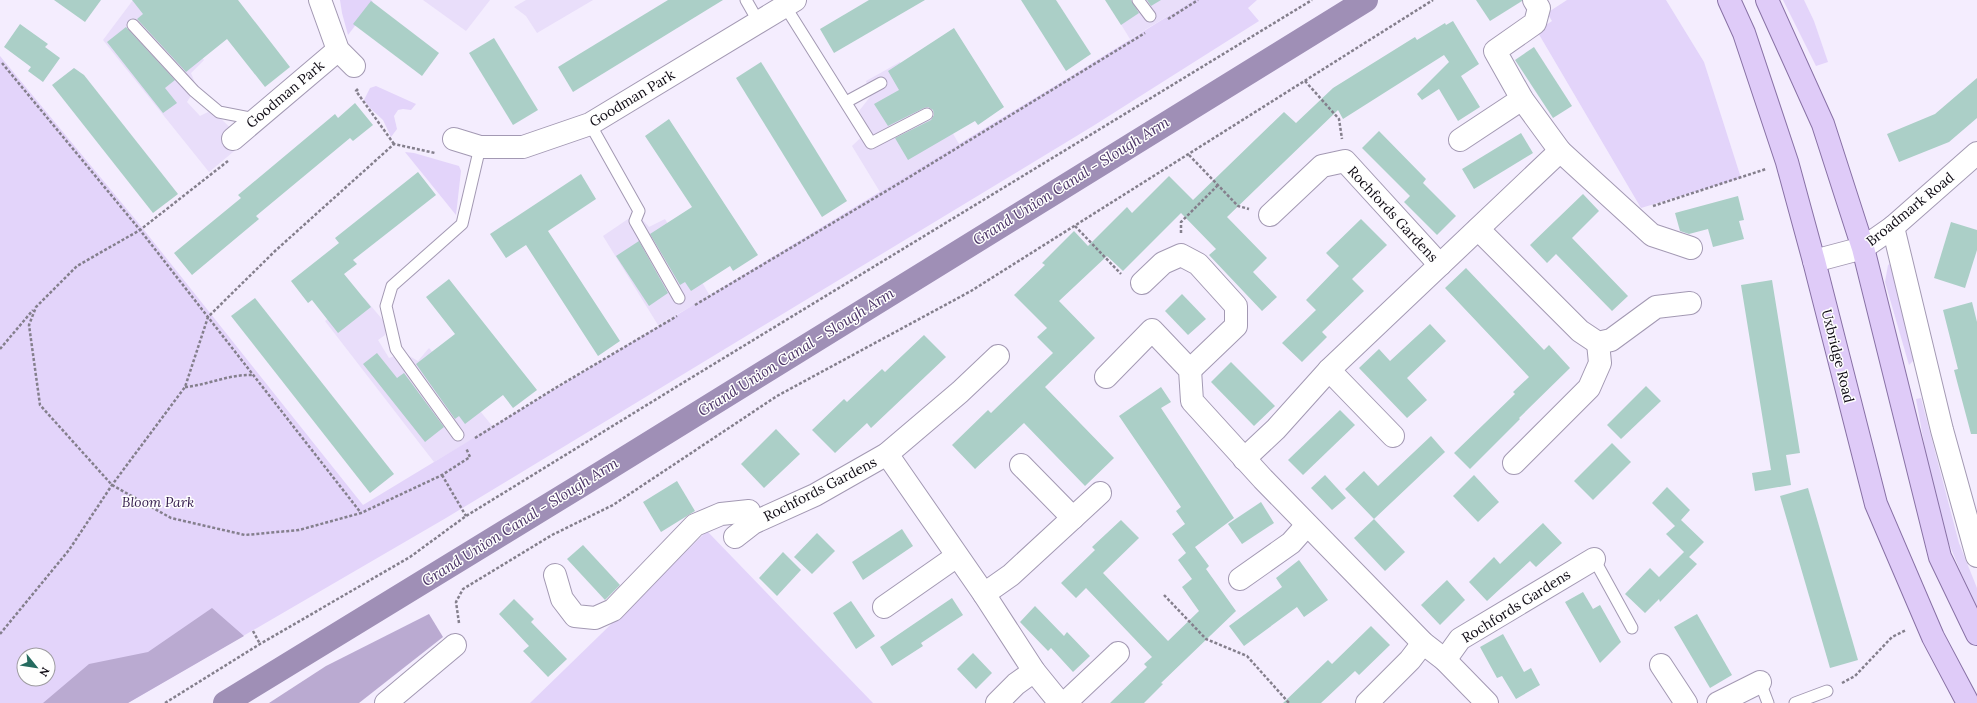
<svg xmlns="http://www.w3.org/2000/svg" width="1977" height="703" viewBox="0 0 1977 703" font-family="Lora,serif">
<rect width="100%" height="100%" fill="#f4edfe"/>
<g fill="#e9defa">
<polygon points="133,0 157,0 204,60 191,73 195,83 194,91 187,102 200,116 208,112 218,116 245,142 209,172 103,40"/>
<polygon points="423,0 490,0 466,31"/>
<polygon points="526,0 593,0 537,33 526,16 514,7"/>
<polygon points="1106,0 1194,0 1130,39"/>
<polygon points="900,62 946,136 952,132 959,144 880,192 852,146 869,130 859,111 870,97 866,81"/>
<polygon points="641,218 649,227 665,219 710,296 658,325 603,236 628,219"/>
<polygon points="358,295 365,299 387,325 385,335 378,340 389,358 404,353 418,361 429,348 493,427 434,462 325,321"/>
</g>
<g fill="#e3d4fa" fill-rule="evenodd">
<polygon points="340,0 371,0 373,2 348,35 342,13"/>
<path d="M 1194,0 L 1257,0 L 1248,8 L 1259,21 L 1093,126 L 446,518 L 128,703 L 0,703 L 0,56 L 140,225 L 363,505 L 1073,75 ZM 24,655 L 48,655 L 48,679 L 24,679 Z"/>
<polygon points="1567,0 1666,0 1704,62 1741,178 1641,208 1537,31 1552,21 1547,13"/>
<polygon points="1783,0 1804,0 1814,21 1828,62 1816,66"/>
<polygon points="376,86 416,104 411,110 403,109 398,110 394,116 397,129 391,137 383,120 370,108 364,100 370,88"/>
<polygon points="405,152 414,153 459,166 461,171 456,215"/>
<polygon points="1892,263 1915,359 1909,365 1885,282 1888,265"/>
<polygon points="1921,398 1959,543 1977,588 1977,611 1937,515 1916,399"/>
<polygon points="707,531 873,703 530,703"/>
</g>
<g fill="#baaad1">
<polygon points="212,608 244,636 128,703 43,703 89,664 148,652"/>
<polygon points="429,614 443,637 359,703 269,703 326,666"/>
</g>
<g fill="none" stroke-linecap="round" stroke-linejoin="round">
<polyline stroke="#9f8fb6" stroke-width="24" points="225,703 601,473 1366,0"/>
</g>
<g fill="#abcfc7">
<polygon points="54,0 101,0 85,22"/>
<polygon points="132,0 238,0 290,67 265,87 227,39 186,72 137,19 143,14"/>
<polygon points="668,0 723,0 573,92 558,67"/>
<polygon points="869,0 925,0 834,53 820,29"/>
<polygon points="1021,0 1056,0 1091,54 1066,71"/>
<polygon points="1105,0 1131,0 1139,13 1121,25"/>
<polygon points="1147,0 1161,0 1151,6"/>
<polygon points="1476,0 1522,0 1522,1 1490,21"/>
<polygon points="371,1 439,53 422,76 353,24"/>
<polygon points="1453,21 1479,64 1461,76 1480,107 1458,121 1439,89 1422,100 1417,94 1449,62 1444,55 1343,119 1338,110 1227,217 1267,258 1253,272 1277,297 1262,311 1209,255 1216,249 1181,213 1123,271 1107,256 1059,301 1095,338 1045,387 1114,458 1085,486 1024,423 975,469 952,445 988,410 991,413 1053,353 1037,337 1047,328 1014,295 1045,265 1042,263 1074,231 1088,246 1127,207 1132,213 1169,176 1193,200 1284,112 1296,123 1333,88 1415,37 1417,40 1445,23 1446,25"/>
<polygon points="20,24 48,44 45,47 60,58 43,82 28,71 31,67 4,47"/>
<polygon points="126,27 175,80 165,88 177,103 163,113 107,42"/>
<polygon points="954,28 1004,107 978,125 975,121 908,160 895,138 931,120 934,115 933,110 928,107 924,108 888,126 874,104 899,90 888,71"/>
<polygon points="494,38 538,110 513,125 469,53"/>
<polygon points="1534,47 1572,106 1553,118 1515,60"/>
<polygon points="761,62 847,201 822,217 736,78"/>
<polygon points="74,68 84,75 178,194 153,213 52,85"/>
<polygon points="1977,78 1977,118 1949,142 1899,162 1887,134 1935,114"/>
<polygon points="355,103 373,125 353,141 350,138 256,216 259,219 192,275 174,253 241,198 238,195 335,114 338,118"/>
<polygon points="669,119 758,255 733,271 730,266 691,291 685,282 680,285 650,234 692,207 645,136"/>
<polygon points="1379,131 1426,179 1423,183 1456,216 1437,235 1404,202 1410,196 1362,148"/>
<polygon points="1521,133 1533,153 1474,189 1462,169"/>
<polygon points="418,172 436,195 353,260 357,264 344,274 371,307 338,333 312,300 308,303 291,281 339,243 335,238"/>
<polygon points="581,174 596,199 548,231 620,341 598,356 526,245 506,258 490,234"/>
<polygon points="1583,194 1599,211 1572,238 1628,296 1612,311 1556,254 1547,263 1530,245"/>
<polygon points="1738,196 1744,220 1739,221 1744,239 1713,247 1708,229 1689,234 1680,231 1675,213"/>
<polygon points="1361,219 1387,245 1352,279 1364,291 1322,332 1327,337 1302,362 1282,343 1316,310 1306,300 1339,266 1326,253"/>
<polygon points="1951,222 1977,230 1977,250 1965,288 1934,278"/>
<polygon points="639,241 668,293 649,306 616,256"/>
<polygon points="1466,268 1544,350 1549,345 1570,368 1519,418 1520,419 1470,469 1454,453 1515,394 1513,392 1529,377 1445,288"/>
<polygon points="449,279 537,390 513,408 503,395 465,424 459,416 455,419 416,364 455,334 426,297"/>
<polygon points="1772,280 1800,453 1786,455 1791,485 1755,491 1752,473 1771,470 1741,285"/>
<polygon points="1182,294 1206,319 1188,335 1165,311"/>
<polygon points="255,298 394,474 370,493 231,316"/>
<polygon points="1972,302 1977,322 1977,434 1971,434 1954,370 1958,369 1943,310"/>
<polygon points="1430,324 1446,341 1407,378 1427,400 1407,418 1359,368 1379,349 1390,361"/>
<polygon points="924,335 946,357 871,428 867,423 835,453 812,430 844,399 847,402 882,369 885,372"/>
<polygon points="377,353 397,378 404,373 444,427 425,442 363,364"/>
<polygon points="1231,362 1275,406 1254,426 1211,382"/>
<polygon points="1646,386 1661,401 1621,439 1607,425"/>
<polygon points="1161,387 1171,402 1161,408 1234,518 1195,547 1209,566 1206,569 1236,611 1161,683 1163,684 1144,703 1110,703 1147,667 1144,664 1152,657 1086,588 1076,598 1061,583 1095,550 1092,547 1121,520 1139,538 1103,573 1168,641 1199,611 1182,587 1192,579 1178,560 1186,553 1172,534 1185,524 1176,511 1181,507 1119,416"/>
<polygon points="1340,410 1355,425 1303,475 1288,460"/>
<polygon points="776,429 800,454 764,488 741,464"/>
<polygon points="1431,436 1445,452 1374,519 1345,489 1364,471 1378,486"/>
<polygon points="1612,443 1631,462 1593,500 1574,481"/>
<polygon points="1325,475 1346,498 1332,510 1311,488"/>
<polygon points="1474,475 1499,502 1478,522 1453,496"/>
<polygon points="677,481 695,511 661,532 643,502"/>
<polygon points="1667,487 1690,510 1681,520 1704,542 1689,557 1697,564 1660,602 1659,599 1645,613 1625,594 1650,568 1659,577 1684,552 1666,534 1675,526 1652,503"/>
<polygon points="1808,488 1858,660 1830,668 1780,496"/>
<polygon points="1261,502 1274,523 1242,544 1228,524"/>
<polygon points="1374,519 1405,552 1385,571 1354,538"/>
<polygon points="1543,523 1562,543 1536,567 1530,561 1487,601 1469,582 1494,557 1500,564"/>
<polygon points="902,529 913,546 863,580 852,562"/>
<polygon points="817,533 835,551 812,574 794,557"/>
<polygon points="583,545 620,585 605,600 567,559"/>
<polygon points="783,552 801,570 777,596 759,578"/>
<polygon points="1299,560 1328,600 1304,617 1297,607 1244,646 1229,626 1282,587 1276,578"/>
<polygon points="1447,580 1465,600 1440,625 1421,605"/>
<polygon points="1583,592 1593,609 1600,605 1621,642 1600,663 1565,602"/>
<polygon points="952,598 963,615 921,643 923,646 892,666 880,647"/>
<polygon points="514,599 534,619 531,622 567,659 548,677 523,651 529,646 499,614"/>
<polygon points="851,601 875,636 856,649 833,613"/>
<polygon points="1035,606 1064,636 1067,632 1090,656 1073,672 1051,648 1048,651 1020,622"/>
<polygon points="1697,614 1732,675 1710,688 1674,627"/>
<polygon points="1371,626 1390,645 1359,675 1355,671 1321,703 1283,703 1328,660 1332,664"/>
<polygon points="1503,634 1524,672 1531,668 1540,685 1516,699 1502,676 1497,678 1480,647"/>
<polygon points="973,653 992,673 976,689 957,669"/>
</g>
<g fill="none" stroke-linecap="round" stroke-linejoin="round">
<defs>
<g id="service">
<polyline points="746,0 758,21"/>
<polyline points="1138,0 1150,16"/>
<polyline points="785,6 871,143 927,114"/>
<polyline points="133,25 194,91 219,112 255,119"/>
<polyline points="846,102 881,83"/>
<polyline points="590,124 639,211 635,221 679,298"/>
<polyline points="458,435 396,349 386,306 392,286 462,224 480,147"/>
<polyline points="1594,559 1632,628"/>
<polyline points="1760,682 1768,703"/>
<polyline points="1795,703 1827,691"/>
</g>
<g id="minor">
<polyline points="320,0 338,50 354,66"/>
<polyline points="1534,0 1539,8 1535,23 1495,51 1522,99 1560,151"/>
<polyline points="233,139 338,50"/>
<polyline points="454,139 480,147 523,147 590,124 795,0"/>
<polyline points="1460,140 1522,99"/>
<polyline points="1270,215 1322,166 1345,161 1440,265"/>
<polyline points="1893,227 1942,430 1977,556"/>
<polyline points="1478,229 1580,331 1598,343 1611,340 1656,307 1690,303"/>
<polyline points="1814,261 1863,248 1893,227 1977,153"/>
<polyline points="1142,283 1163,263 1181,255 1198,264 1236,306 1236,326 1190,370"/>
<polyline points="1329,370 1393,436"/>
<polyline points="1106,377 1152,330 1190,370 1192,401 1263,479 1423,643 1445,660 1487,703"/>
<polyline points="887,454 984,594 1034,671 1060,703"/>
<polyline points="1244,459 1276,429 1329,370 1560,151 1652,235 1691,248"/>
<polyline points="1514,463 1589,388 1600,363 1598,343"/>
<polyline points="1021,465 1073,518"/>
<polyline points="735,537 753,523 815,495 887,454 960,392 998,356"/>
<polyline points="555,575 562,599 575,616 595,618 613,610 695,525 721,514 749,511"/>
<polyline points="1240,579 1291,543 1307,525"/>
<polyline points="984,594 1011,575 1100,493"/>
<polyline points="884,607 957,556"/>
<polyline points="1445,660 1460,639 1594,559"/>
<polyline points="1661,665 1686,703"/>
<polyline points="386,703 455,645"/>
<polyline points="997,703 1016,684 1034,671"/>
<polyline points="1065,703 1118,653"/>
<polyline points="1367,703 1410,660 1423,643"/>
<polyline points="1718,703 1760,682"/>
</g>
<g id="primary">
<polyline points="1729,0 1744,33 1787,162 1814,261 1876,504 1933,637 1968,703"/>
<polyline points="1767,0 1823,124 1863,248 1940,557 1977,634"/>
</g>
</defs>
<use href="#service" stroke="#a399b3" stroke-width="13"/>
<use href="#minor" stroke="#a399b3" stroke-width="24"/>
<use href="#primary" stroke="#8871a5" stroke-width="24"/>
<g stroke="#847f8c" stroke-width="2.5" stroke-dasharray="3 2" stroke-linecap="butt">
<polyline points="1168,19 1198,0"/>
<polyline points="2,63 140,230 361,513"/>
<polyline points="1305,81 1339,119 1342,139"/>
<polyline points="358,89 356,91 394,144"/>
<polyline points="1189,155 1238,206 1249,209"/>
<polyline points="228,161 140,230 77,266 36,307 29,325 40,405 112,485 171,518 245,535 299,530 361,513 442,475 470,457 466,448"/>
<polyline points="1653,206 1766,169"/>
<polyline points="1075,226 1121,274"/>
<polyline points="1181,233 1181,222 1218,185"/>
<polyline points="695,305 903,181 1145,33"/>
<polyline points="0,349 33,310"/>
<path d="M 185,387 C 208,385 229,374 253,375"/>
<polyline points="475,438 557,387 677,316"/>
<polyline points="442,475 466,516"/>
<polyline points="1164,595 1206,639 1247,656 1289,703"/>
<polyline points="459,623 456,602 463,589 552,535 613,505 777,396 971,291 1433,0"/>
<polyline points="253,631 260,644"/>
<polyline points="0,634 69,550 112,485 185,387 208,317 275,251 394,144 435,153"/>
<polyline points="1842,683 1855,676 1892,637 1906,630"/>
<polyline points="165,703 260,644 410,557 466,516 681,384 1312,0"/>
</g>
<use href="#service" stroke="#fff" stroke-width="11"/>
<use href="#minor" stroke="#fff" stroke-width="22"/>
<use href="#primary" stroke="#dfcbf8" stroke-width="22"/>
</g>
<g text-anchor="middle" stroke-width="3" stroke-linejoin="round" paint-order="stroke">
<g font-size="14" fill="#0e0a13" stroke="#fefefe">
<text transform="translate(285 94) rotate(-40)" y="5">Goodman Park</text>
<text transform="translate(632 98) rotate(-31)" y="5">Goodman Park</text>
<text transform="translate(1910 209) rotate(-39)" y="5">Broadmark Road</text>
<text transform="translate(1393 214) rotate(47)" y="5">Rochfords Gardens</text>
<text transform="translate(1838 356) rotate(76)" y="5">Uxbridge Road</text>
<text transform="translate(820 489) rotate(-27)" y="5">Rochfords Gardens</text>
<text transform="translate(1516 606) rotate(-32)" y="5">Rochfords Gardens</text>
</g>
<g font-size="14" font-style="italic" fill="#341c4e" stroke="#fefefe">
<text x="158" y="507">Bloom Park</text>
</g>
<g font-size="15" font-style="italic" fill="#4a3366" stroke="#fefefe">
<text transform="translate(1071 181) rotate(-32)" y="5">Grand Union Canal - Slough Arm</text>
<text transform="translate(796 352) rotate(-32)" y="5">Grand Union Canal - Slough Arm</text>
<text transform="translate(520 522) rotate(-32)" y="5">Grand Union Canal - Slough Arm</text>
</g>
</g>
<g transform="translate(36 667) rotate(120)"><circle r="19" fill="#fefefe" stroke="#9e9ca0"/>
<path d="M0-3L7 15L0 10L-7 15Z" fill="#256b5f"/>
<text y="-6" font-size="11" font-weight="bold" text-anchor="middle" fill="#0e0a13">N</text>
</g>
</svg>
